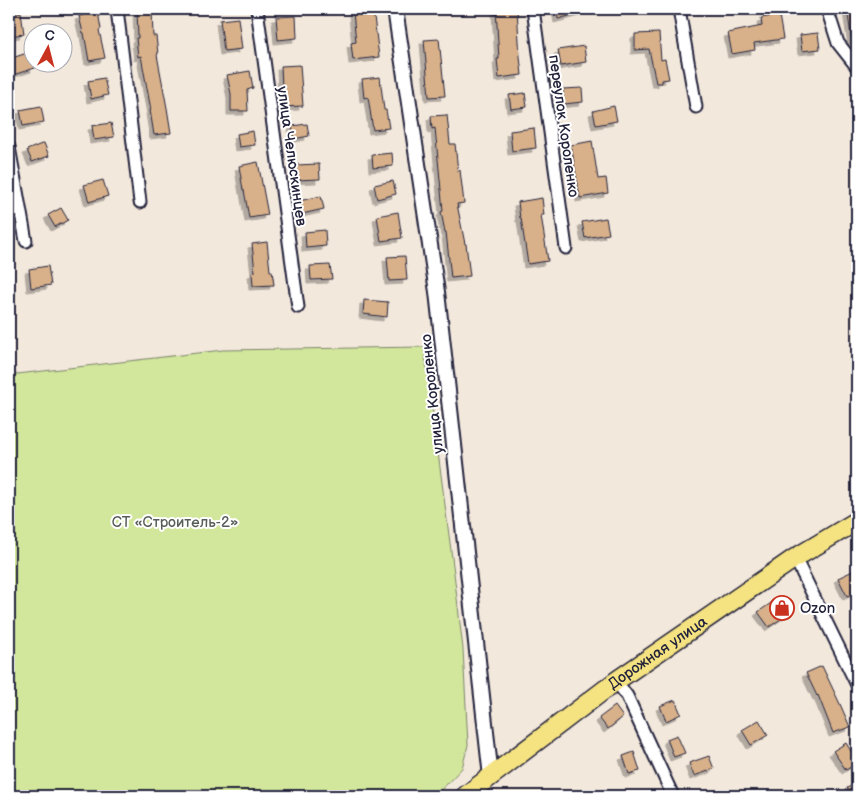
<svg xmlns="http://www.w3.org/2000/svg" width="866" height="805" viewBox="0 0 866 805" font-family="'Balsamiq Sans',sans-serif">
<defs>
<filter id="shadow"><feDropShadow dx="-4" dy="4" stdDeviation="0" flood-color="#0004"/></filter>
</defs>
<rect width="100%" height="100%" fill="#f3e8dc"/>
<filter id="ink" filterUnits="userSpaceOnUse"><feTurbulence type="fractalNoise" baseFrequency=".02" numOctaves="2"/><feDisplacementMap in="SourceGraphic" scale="10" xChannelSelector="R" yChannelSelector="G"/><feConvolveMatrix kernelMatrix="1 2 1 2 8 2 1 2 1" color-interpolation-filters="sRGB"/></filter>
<g filter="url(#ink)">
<polygon fill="#d2e79b" stroke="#7a846b" points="424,347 454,573 463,649 468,745 462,768 444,787 433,796 9,796 9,375 223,350"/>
<g fill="#d8b18a" stroke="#22223b" filter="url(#shadow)">
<polygon points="137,9 152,9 153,36 156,36 158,54 157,55 167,108 171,133 154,135 150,110 151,110 141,56 138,57 136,38 138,38"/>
<polygon points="373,9 379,57 353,60 351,43 356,42 353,12"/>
<polygon points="496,9 517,9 520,57 522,75 499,78 497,59 499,59"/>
<polygon points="556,9 584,9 584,12 558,19"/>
<polygon points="847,9 857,9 857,40 852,41"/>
<polygon points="21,12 24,34 9,36 9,14"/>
<polygon points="98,12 101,29 99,30 105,58 89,61 84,33 83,33 79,16"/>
<polygon points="779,15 783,39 754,43 755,50 732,54 728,33 762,26 761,18"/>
<polygon points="296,16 297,38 278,40 276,17"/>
<polygon points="238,18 242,49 224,51 220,20"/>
<polygon points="659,33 661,60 665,59 669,79 662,80 662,83 656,83 649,49 635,50 635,34"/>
<polygon points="818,33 820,49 802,51 800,35"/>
<polygon points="439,39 445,96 429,97 424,40"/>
<polygon points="584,46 586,62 561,66 558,50"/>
<polygon points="30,52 32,62 34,62 35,68 13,75 9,59"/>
<polygon points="300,65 303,106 283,107 281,66"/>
<polygon points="250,71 253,88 247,90 248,111 231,111 231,94 227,75"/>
<polygon points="380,77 384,110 386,110 389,128 373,130 368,97 364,98 362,79"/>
<polygon points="104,78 108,95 91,99 88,81"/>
<polygon points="582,88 583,102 564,104 563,89"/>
<polygon points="525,93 527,107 511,109 509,95"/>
<polygon points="41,106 44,122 23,126 20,110"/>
<polygon points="614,106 617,121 596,125 593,111"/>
<polygon points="447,115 450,144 455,144 458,171 460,170 464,203 457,204 465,244 466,244 470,276 451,278 446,232 445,232 441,212 443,211 435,128 432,129 431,116"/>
<polygon points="111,123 114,137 94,140 92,126"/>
<polygon points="307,124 309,136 294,139 292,126"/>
<polygon points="534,128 536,148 512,151 510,131"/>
<polygon points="253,131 255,145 239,147 237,134"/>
<polygon points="592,141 598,179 606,178 608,193 580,198 571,145"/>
<polygon points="44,143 49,156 32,162 27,150"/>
<polygon points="392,153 393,166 373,168 372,155"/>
<polygon points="258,162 268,215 249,218 244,190 243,190 239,166"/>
<polygon points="319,164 320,179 296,180 296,165"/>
<polygon points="103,180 108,196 89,202 84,185"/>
<polygon points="393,181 396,194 377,199 374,185"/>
<polygon points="321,196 324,209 302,214 299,201"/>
<polygon points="542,198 544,215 541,215 548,261 528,264 521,218 520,218 518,202"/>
<polygon points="61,208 68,220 55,227 48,215"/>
<polygon points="398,212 402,238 381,241 377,216"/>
<polygon points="606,218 609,234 585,238 582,222"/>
<polygon points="325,230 326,246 306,248 305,232"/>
<polygon points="267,242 270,271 272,271 274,285 253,286 252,273 255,272 252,244"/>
<polygon points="405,256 407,280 389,281 387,257"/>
<polygon points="330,265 332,279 311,280 310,266"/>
<polygon points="48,266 51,285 31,288 29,269"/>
<polygon points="364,300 388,302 387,317 363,314"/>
<polygon points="857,569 857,592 847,596 838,578"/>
<polygon points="780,597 791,612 769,627 758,612"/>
<polygon points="822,666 840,704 850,727 833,733 818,695 817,696 806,673"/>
<polygon points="675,700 681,714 666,721 660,706"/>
<polygon points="615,706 623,717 608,729 599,718"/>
<polygon points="759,720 768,735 751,745 742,730"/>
<polygon points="677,735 685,753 674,757 667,739"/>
<polygon points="846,743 857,761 857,763 846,770 833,751"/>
<polygon points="634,752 640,771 629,774 623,756"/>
<polygon points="709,756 714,769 694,776 689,763"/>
<polygon points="857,783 857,796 851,796 847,788"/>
</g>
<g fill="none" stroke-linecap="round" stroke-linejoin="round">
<defs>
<g id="minor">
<polyline points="117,9 140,202"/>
<polyline points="257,9 298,307"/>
<polyline points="533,9 566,248"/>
<polyline points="679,9 696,107"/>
<polyline points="827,9 838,43 857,67"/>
<polyline points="9,147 26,241"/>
<polyline points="795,558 857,685"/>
<polyline points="616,681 627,696 673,796"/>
</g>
<polyline id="tertiary" points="395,9 437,292 491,777"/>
<g id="primary">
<path id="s1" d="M 465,796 L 616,681 L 795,558 L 857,521"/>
</g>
</defs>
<use href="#minor" stroke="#22223b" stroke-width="15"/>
<use href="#tertiary" stroke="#22223b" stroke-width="18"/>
<use href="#primary" stroke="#22223b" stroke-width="21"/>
<use href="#minor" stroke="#fff" stroke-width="11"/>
<use href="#tertiary" stroke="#fff" stroke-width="14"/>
<use href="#primary" stroke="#f5e382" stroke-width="18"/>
</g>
</g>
<defs>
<symbol id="shop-ring" viewBox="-11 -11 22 22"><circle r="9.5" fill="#fff" stroke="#c8321e" stroke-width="1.5"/><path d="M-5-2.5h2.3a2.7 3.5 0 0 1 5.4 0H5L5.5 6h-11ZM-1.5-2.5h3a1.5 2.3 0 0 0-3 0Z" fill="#c8321e"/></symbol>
</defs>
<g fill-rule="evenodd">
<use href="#shop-ring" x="768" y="594" width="28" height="28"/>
</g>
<g text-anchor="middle" stroke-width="4" stroke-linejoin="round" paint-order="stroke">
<g font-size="15" fill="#22223b" stroke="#fff">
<text transform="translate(564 126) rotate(82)" y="5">переулок Короленко</text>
<text transform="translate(292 156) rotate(82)" y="5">улица Челюскинцев</text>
<text transform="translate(432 394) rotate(-96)" y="5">улица Короленко</text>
<text dy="5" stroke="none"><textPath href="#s1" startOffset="240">Дорожная улица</textPath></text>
</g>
<g font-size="15" fill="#575d58" stroke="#fff">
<text x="175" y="527">СТ «Строитель-2»</text>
</g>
<g font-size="15" fill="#22223b" stroke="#fff" text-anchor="start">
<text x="800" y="613">Ozon</text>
</g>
</g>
<rect width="866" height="805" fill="none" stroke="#fff" stroke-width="30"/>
<rect x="15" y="15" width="836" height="775" fill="none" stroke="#22223b" stroke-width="2" filter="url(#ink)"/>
<g transform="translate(48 48) rotate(7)"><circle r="24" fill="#ffffff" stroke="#a7a7b1"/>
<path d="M0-4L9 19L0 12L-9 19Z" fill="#c8321e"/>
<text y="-8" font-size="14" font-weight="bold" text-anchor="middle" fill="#22223b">С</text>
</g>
</svg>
